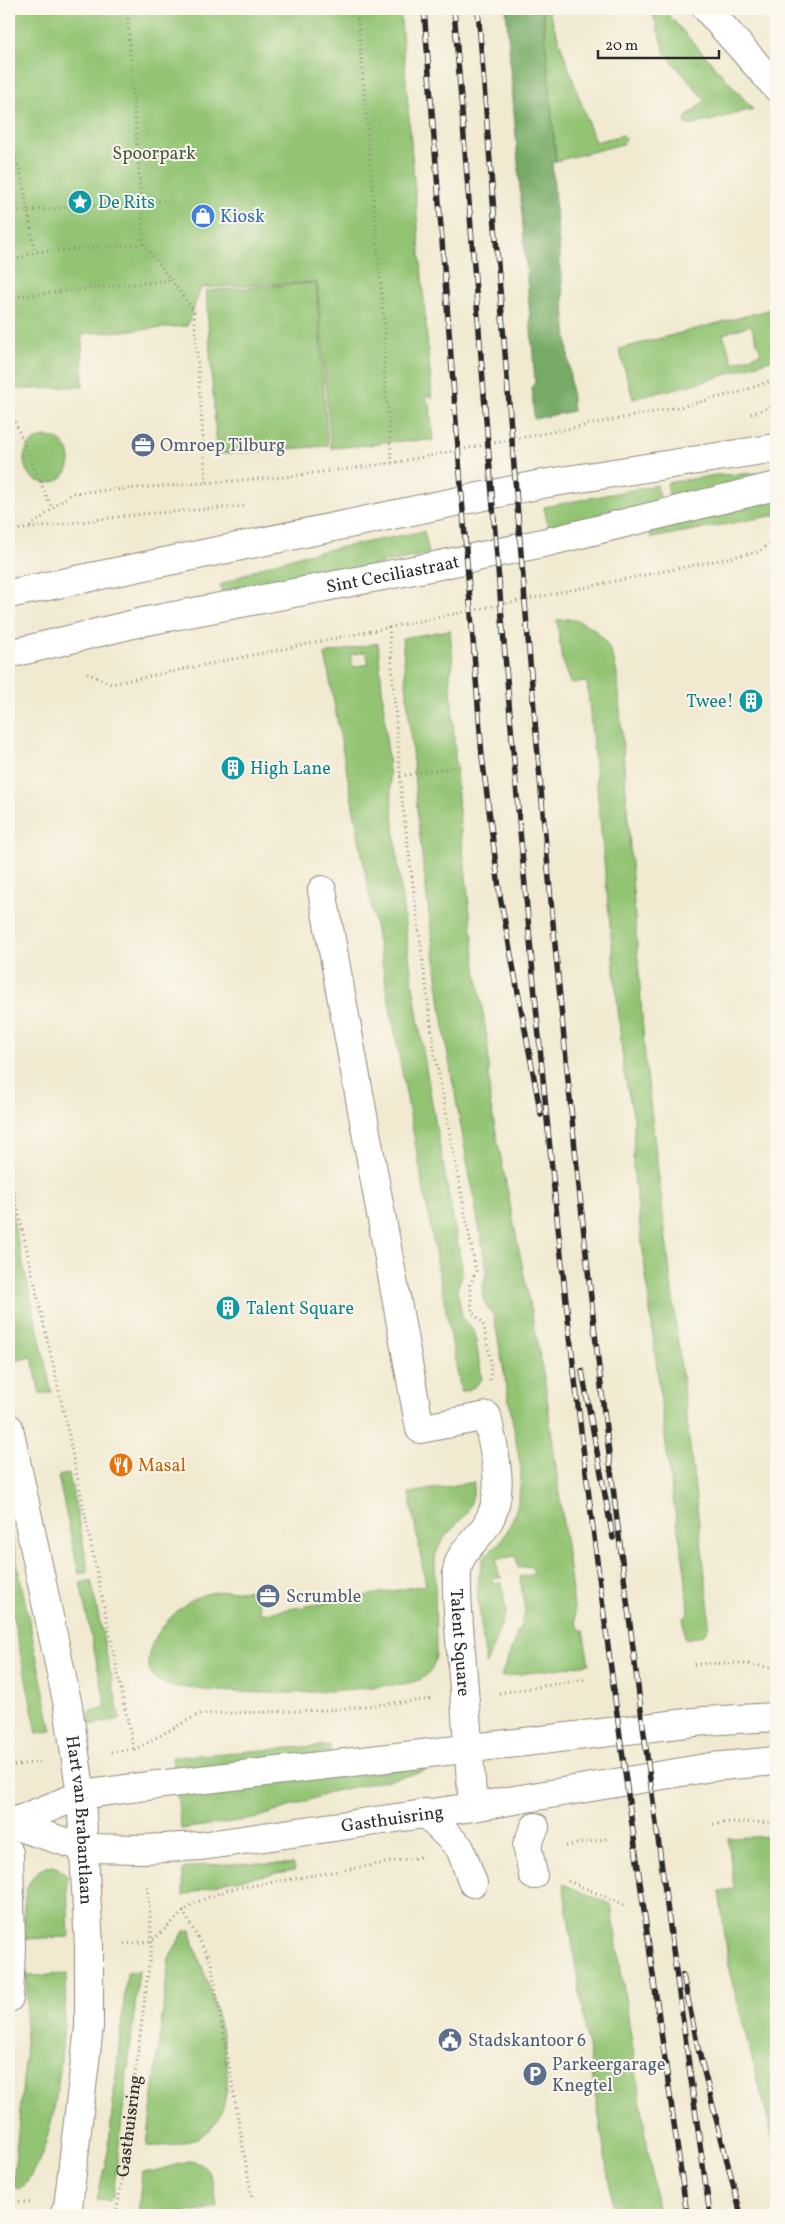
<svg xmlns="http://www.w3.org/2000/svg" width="785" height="2224" viewBox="0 0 785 2224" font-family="Vollkorn,serif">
<rect width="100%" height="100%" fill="#fbf7ec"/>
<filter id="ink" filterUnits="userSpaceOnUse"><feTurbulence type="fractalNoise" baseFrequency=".02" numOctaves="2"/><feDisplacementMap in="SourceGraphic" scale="10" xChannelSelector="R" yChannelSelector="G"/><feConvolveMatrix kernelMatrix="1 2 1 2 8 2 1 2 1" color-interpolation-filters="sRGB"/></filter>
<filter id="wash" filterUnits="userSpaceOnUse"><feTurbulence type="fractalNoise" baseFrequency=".0096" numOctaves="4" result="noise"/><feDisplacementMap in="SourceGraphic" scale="20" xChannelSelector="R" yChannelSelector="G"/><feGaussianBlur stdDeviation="1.12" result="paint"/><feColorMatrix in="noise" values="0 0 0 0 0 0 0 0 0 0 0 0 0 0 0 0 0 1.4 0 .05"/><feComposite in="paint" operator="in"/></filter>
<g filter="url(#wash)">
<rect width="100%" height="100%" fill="#f1ead1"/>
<g fill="#93c473" stroke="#5f784f" fill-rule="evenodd">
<polygon points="9,9 400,9 432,398 427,394 426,400 430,404 433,440 380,442 380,444 331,448 317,282 201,288 187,326 82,334 83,386 9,390"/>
<polygon points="543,9 548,9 595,142 623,135 626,139 623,144 556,161"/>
<polygon points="651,9 663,9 753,109 694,125 686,125 685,118 705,100 664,52 664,48"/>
<polygon points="316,283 328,446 217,454 206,291"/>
<path d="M 776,308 L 776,358 L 706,381 L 633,399 L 619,349 ZM 751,325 L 761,353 L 733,363 L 723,334 Z"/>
<circle cx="47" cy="460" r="23"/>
<polygon points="762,473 765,476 549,531 544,507 657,485 660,501 670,500 667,483 717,475"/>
<polygon points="776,497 776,515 651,538 650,533"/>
<polygon points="424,531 429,554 222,595 220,585 265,566 302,555"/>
<path d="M 568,619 C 601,623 614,650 618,680 L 645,1058 L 709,1610 C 709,1633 709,1635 685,1639 L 683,1618 L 688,1614 L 685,1571 L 671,1487 L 633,1167 L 634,1118 L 624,1073 L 587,682 L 571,683 L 562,659 L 557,620 Z"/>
<path d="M 450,630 L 453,664 L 450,675 L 459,813 L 476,967 L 488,1046 L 490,1102 L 545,1382 L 576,1623 L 580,1630 L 583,1630 L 589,1664 L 507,1676 L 501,1676 L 525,1613 L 520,1577 L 534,1574 L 532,1566 L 518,1568 L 516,1556 L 496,1559 L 499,1576 L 502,1577 L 492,1580 L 493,1584 L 502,1583 L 506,1612 L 486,1665 L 477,1591 C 479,1580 479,1566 485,1556 C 489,1551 495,1548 499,1543 C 516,1521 521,1496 521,1469 L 494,1316 C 480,1301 481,1291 487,1271 L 447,1050 L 432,939 L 419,830 L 402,638 Z"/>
<path d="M 378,643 C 387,742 394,842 407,941 C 421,1052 443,1162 463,1273 L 457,1289 L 462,1317 L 474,1330 L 482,1379 L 475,1387 L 461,1392 L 325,654 ZM 366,652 L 369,664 L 353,667 L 350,655 Z"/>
<polygon points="9,1201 51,1389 52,1392 40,1394 32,1357 14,1361 10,1337"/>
<polygon points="69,1474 89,1572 79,1574 58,1476"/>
<path d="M 474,1482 L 473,1496 L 467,1513 L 442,1540 L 435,1556 L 436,1654 C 435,1665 431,1674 421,1679 C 409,1685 393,1685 380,1686 C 309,1695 237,1696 166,1685 C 122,1666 170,1611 195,1598 C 214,1589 235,1591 256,1591 L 261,1614 L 426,1585 L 409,1493 Z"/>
<polygon points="9,1524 52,1731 37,1733 9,1598"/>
<polygon points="91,1580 120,1719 91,1725 89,1712 106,1707 80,1583"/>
<polygon points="330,1745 331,1752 174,1771 172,1757"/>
<polygon points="426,1767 424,1771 412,1775 335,1791 254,1819 181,1829 177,1794"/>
<polygon points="776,1836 776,1888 769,1890 776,1917 776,2151 727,1962 728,1959 719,1891 734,1889 728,1838"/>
<polygon points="251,1863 294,1864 295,1870 225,1882 183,1896 183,1869 204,1865"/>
<path d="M 54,1866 L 64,1872 L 67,1877 L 69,1937 L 25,1939 C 23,1914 19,1868 54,1866 Z"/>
<polygon points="563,1884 611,1904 658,2215 614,2215"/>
<path d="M 191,1930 C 195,1953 205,1973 212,1995 C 232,2065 249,2151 147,2146 L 169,1958 L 184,1931 Z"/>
<polygon points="139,1971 113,2197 109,2201 97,2200 108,2151 127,1972"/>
<path d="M 67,1974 C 64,2028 60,2134 30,2177 C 27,2182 24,2189 17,2189 L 13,2183 L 25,2061 L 27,1976 Z"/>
<path d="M 189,2161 C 214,2164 214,2186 217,2207 L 174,2215 L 138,2215 L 142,2172 L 152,2172 Z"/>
</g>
<polygon fill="#76aa65" stroke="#506a48" points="506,9 543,9 556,161 552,163 573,411 534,419 532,387 535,382"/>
</g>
<g filter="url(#ink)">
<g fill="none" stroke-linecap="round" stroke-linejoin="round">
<defs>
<g id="minor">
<polyline points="707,9 776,87"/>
<polyline points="9,594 542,484 776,448"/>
<path id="s2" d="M 9,654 L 142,622 L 435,566 L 552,541 L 776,486"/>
<path id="s3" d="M 322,890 L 420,1429 L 487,1416 C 494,1452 508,1494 485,1527 C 475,1542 459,1552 457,1571 C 456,1597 459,1625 461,1651 C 465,1703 469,1755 473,1807"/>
<path id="s4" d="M 9,1428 L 68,1706 L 81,1795 L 89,1947 L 89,2027 L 68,2207 L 64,2215"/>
<polyline points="425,1813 460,1848 473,1883"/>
<path id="s5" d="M 9,1824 L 85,1848 L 144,1849 L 201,1846 L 473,1807 L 711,1767 L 776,1761"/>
<polyline points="9,1824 81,1795 139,1787 704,1721 776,1717"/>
<polyline points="9,1853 11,1948 9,1998"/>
<polyline points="533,1875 527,1845 535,1827"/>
</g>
</defs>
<use href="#minor" stroke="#8e8a7e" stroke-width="30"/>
<g stroke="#8e8a7e" stroke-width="3" stroke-dasharray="1 4" stroke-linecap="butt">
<polyline points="127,9 144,244 194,311 206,482"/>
<polyline points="357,9 385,334 384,369 392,463"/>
<polyline points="9,141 22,177 35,252"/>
<polyline points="9,212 164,200"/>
<polyline points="9,262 35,252 143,244"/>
<polyline points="9,297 171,280"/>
<polyline points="9,408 52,509"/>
<polyline points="751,414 776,405"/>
<polyline points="30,527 72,493 284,477 392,463 679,407 740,392 776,379"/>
<polyline points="9,531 142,514 246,506"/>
<polyline points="389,627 402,800 435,1055 476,1271 470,1285 472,1312 483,1323 491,1361 490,1383"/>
<polyline points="87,673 111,684 758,552 776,540"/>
<polyline points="400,776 460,766"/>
<polyline points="9,1171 65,1418 134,1752"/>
<polyline points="694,1664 738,1663 776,1668"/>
<polyline points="499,1693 587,1679"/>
<polyline points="134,1750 199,1714 329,1710 431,1699"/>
<polyline points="111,1752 130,1750"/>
<polyline points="9,1766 40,1762"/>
<polyline points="713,1824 732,1822 776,1823"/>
<polyline points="566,1846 610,1838"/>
<polyline points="568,1881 625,1905"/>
<polyline points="183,1911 211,1962 252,2199"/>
<polyline points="124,1944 152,1941 192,1904 227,1890 420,1857"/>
<polyline points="9,2200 31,2203"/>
<polyline points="101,2212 116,2214"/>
<path id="s1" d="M 116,2215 L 121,2186 L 152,1941 L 147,1883"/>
</g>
<use href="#minor" stroke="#fff" stroke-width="28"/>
<defs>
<g id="rail">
<polyline points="424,9 482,756 500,896 541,1115"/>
<path d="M 454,9 C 485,405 514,802 555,1198 C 590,1538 639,1877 687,2215"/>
<path d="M 478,9 C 507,376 534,743 571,1109 C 608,1479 658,1847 710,2215"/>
<polyline points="582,1371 613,1538"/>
<polyline points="683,1975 698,2048 741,2215"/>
</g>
</defs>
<use href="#rail" stroke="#2b2b2b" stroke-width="5.5"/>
<use href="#rail" stroke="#fbf7ec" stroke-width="4" stroke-dasharray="11" stroke-linecap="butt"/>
</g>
</g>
<defs>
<symbol id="sight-disc" viewBox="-11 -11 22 22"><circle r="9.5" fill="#0f9aa8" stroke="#fbf7ec"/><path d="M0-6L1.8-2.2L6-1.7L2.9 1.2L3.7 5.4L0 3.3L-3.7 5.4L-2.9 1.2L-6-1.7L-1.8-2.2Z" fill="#fff"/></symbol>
<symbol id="shop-disc" viewBox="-11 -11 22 22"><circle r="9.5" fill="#3f7fe0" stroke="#fbf7ec"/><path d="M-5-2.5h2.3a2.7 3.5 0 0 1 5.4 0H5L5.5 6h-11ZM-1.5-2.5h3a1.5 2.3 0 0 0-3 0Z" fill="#fff"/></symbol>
<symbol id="office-disc" viewBox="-11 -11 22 22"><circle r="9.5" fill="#5c6f8a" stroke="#fbf7ec"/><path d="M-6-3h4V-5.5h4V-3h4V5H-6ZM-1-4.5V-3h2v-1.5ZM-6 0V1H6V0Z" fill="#fff"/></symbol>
<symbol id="building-disc" viewBox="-11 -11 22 22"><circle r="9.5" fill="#0f9aa8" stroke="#fbf7ec"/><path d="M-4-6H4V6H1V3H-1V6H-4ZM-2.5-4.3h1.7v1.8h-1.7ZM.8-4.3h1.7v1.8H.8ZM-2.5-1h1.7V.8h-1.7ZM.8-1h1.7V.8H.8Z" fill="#fff"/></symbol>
<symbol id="restaurant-disc" viewBox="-11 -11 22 22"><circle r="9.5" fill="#e8710a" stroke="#fbf7ec"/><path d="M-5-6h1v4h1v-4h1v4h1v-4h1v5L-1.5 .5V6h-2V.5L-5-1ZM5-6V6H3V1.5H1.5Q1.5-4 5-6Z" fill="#fff"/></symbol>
<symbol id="civic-disc" viewBox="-11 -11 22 22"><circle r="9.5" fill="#5c6f8a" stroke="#fbf7ec"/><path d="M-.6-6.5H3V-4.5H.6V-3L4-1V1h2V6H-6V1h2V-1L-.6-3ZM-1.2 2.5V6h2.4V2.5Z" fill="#fff"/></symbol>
<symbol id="parking-disc" viewBox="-11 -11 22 22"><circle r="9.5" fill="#5c6f8a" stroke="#fbf7ec"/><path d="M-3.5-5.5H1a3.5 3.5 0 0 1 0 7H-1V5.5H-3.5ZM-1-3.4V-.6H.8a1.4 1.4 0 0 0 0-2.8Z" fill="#fff"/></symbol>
</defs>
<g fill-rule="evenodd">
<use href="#sight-disc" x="66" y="188" width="28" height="28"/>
<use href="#shop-disc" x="189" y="202" width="28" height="28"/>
<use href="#office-disc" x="129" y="431" width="28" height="28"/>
<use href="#building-disc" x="737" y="687" width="28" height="28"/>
<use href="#building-disc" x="219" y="754" width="28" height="28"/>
<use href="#building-disc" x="214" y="1294" width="28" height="28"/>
<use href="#restaurant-disc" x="107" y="1451" width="28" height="28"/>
<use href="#office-disc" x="254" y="1582" width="28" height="28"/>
<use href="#civic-disc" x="436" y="2026" width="28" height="28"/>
<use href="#parking-disc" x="521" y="2060" width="28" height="28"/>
</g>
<g text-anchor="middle" stroke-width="4" stroke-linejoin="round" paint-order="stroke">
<g font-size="18" fill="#4a5941" stroke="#fbf7ec">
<text x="154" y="159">Spoorpark</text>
</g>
<g font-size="18" fill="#0d838f" stroke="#fbf7ec" text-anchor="start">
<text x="98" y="208">De Rits</text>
<text x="734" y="707" text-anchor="end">Twee!</text>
<text x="250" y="774">High Lane</text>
<text x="246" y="1314">Talent Square</text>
</g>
<g font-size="18" fill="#366cbe" stroke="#fbf7ec" text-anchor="start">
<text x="220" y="222">Kiosk</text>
</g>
<g font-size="18" fill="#4e5e75" stroke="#fbf7ec" text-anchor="start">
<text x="160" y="451">Omroep Tilburg</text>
<text x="286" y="1602">Scrumble</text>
<text x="468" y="2046">Stadskantoor 6</text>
<text x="552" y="2070">Parkeergarage<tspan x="552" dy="21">Knegtel</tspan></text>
</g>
<g font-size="18" fill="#2b2b2b" stroke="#fbf7ec">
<text dy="6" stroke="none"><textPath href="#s2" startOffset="392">Sint Ceciliastraat</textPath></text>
<text dy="6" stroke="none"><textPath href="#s3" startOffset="855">Talent Square</textPath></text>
<text dy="6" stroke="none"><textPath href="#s5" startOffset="389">Gasthuisring</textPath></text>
<text dy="6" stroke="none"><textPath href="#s4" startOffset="399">Hart van Brabantlaan</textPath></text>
<text dy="6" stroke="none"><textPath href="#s1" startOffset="90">Gasthuisring</textPath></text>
</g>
<g font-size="18" fill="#c56008" stroke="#fbf7ec" text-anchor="start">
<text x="138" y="1471">Masal</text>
</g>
</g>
<rect width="785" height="2224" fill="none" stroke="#fbf7ec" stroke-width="30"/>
<path d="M598 50v8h121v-8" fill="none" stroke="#2b2b2b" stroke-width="2.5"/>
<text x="605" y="50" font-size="15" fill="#2b2b2b" stroke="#fbf7ec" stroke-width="4" paint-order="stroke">20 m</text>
</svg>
